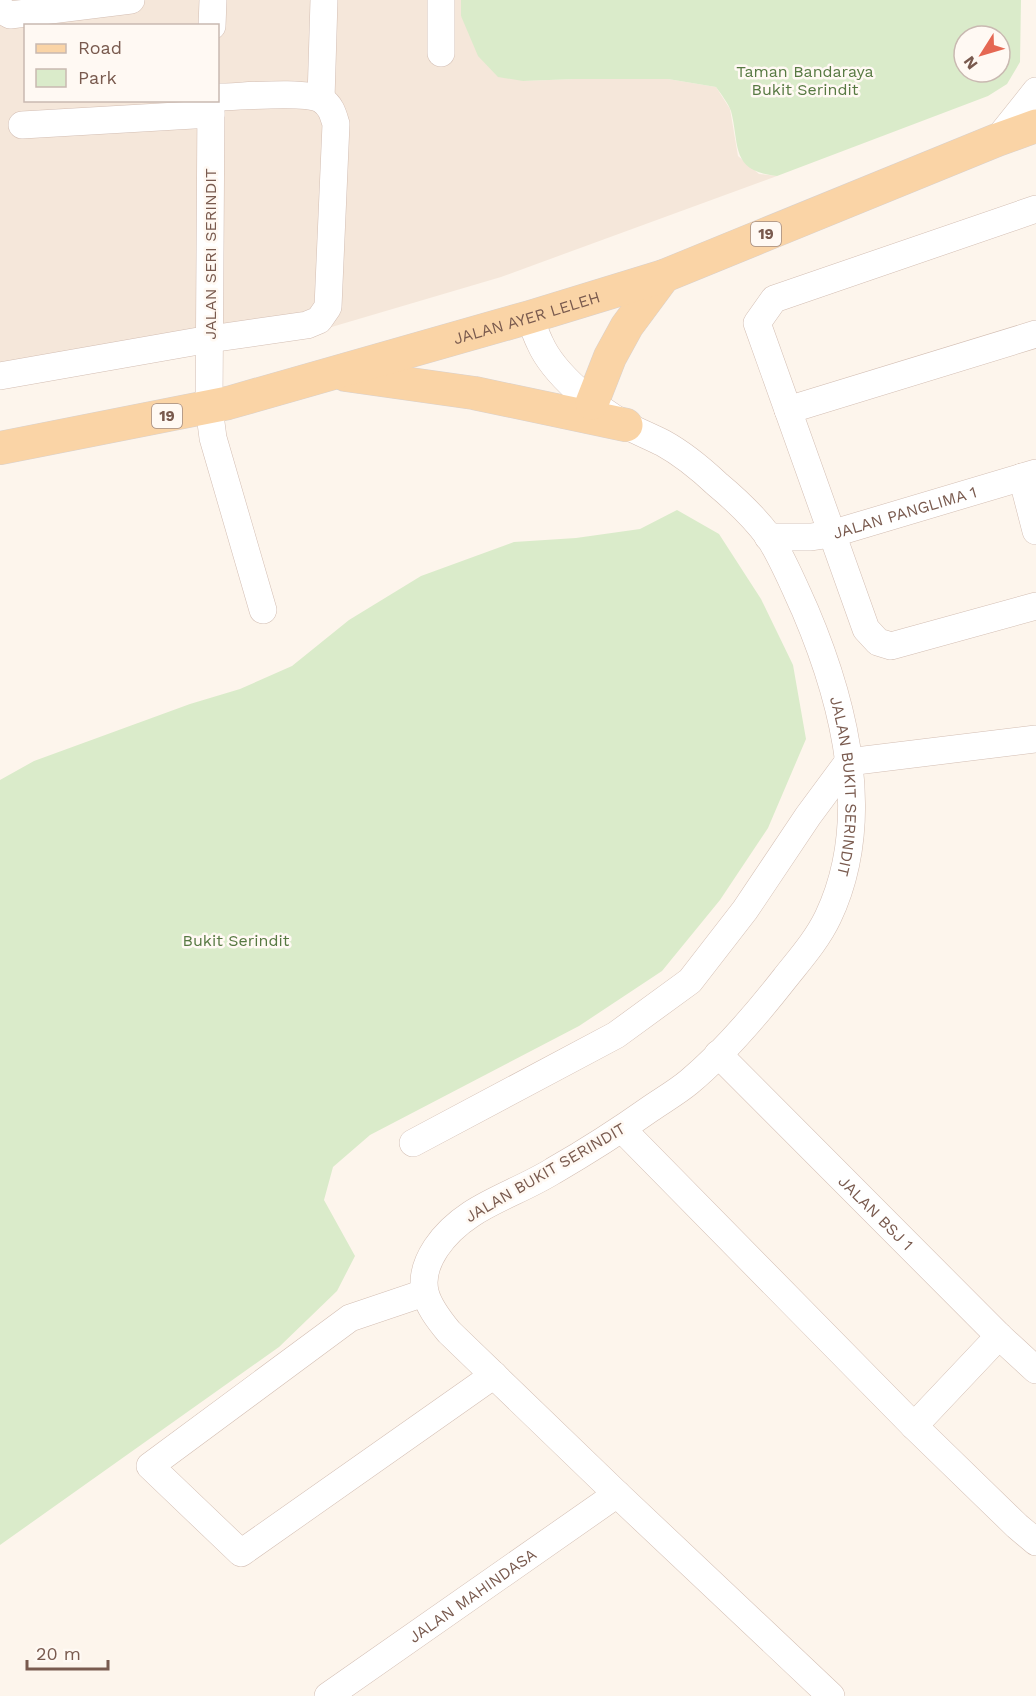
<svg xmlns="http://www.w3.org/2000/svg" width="1036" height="1696" viewBox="0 0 1036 1696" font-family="'Work Sans',sans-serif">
<rect width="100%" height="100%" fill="#fdf5ec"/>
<path fill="#f5e7da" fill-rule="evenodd" d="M 0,0 L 461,0 L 461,16 L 523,81 L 575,79 L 668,79 L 716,87 L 730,109 L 738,156 L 759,174 L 777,176 L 501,277 L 318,331 L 0,378 ZM 26,26 L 218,26 L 218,100 L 26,100 Z"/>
<g fill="#daebca" fill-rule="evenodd">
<path d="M 461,0 L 1021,0 L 1020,62 L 1007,84 L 988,96 L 777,176 C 730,171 740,146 731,111 C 728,103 721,94 716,87 L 668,79 L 575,79 L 523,81 L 498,77 L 478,56 L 461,16 ZM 964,36 L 1000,36 L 1000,72 L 964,72 Z"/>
<polygon points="677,510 719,534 761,599 793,665 806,739 768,828 720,900 662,971 579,1026 370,1135 333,1167 324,1200 355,1256 337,1291 279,1347 0,1545 0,780 34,761 190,704 240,689 292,666 349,620 421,576 514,542 576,538 640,529"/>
</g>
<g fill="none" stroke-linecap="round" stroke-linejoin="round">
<defs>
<g id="minor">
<polyline points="441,0 441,53"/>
<polyline points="0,9 10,15 131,0"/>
<polyline points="212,26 213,0"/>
<polyline points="321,99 324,0"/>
<polyline points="211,100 209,407 213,438 263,610"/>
<polyline points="22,125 211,114"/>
<polyline points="997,140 1036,91"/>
<polyline points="1036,209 774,299 757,323 866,629 878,642 891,646 1036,606"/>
<path id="s1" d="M 530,317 C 533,326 536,335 540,343 C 554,375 597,409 627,426 C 639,432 651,437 663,443 C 683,454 701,469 717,484 C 735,499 755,518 769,537 C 783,559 794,586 805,610 C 845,704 874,820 828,917 C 817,940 800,959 785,978 C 756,1015 725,1052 689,1082 C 677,1092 663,1100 650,1109 C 619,1131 586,1152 553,1171 C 513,1196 464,1206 436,1248 C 413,1283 426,1304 449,1332 L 617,1494 L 831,1696"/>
<path d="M 0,376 L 210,339 L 307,325 L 319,320 L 328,307 L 336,124 C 333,114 331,106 322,100 C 307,90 239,97 218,97"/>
<polyline points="788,410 1036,334"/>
<polyline points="1022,477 1036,531"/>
<path id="s2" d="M 768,537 L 811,537 L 831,534 L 1036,473"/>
<path id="s3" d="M 718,1054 L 999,1336 L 1036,1370"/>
<polyline points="622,1129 914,1426 1017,1526 1036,1542"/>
<polyline points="413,1143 616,1035 690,981 745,910 808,816 848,762 1036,739"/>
<polyline points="424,1293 350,1318 150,1466 241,1553 494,1375"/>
<polyline points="914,1426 999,1336"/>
<path id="s4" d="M 328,1696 L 617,1494"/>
</g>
<g id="major">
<polyline points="346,375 474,393 626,425"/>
<polyline points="592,403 610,357 627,326 664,276"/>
<path id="s5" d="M 0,448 L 228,403 L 530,317 L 664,276 L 997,140 L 1036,126"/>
</g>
</defs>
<use href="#minor" stroke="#d3beb3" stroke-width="28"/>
<use href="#major" stroke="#d9d1cd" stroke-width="34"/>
<use href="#minor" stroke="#fff" stroke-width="27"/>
<use href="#major" stroke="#fad4a6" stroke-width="33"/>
</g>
<g text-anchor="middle" stroke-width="5" stroke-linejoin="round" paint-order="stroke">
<g fill="#fff9f3" stroke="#a18a80" stroke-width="1.5">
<rect x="751" y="222" width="30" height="24" rx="4.5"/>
<rect x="152" y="404" width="30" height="24" rx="4.5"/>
</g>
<g font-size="15" font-weight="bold" fill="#795a4e">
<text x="766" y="239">19</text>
<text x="167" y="421">19</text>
</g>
<g font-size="16" fill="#577942" stroke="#fff9f3">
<text x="805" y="77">Taman Bandaraya<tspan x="805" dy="18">Bukit Serindit</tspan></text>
<text x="236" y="946">Bukit Serindit</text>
</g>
<g font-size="16" fill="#795a4e" stroke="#fff9f3">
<text transform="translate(210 254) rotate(-90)" y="6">JALAN SERI SERINDIT</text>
<text dy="6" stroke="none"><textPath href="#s5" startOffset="543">JALAN AYER LELEH</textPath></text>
<text dy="6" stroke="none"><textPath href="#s2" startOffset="140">JALAN PANGLIMA 1</textPath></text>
<text dy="6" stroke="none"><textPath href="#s1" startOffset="596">JALAN BUKIT SERINDIT</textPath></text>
<text transform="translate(545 1172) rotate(-30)" y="6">JALAN BUKIT SERINDIT</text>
<text dy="6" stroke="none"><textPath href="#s3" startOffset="224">JALAN BSJ 1</textPath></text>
<text dy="6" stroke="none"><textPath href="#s4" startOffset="176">JALAN MAHINDASA</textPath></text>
</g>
</g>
<rect x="24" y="24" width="195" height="78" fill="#fff9f3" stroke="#c9b9b1" stroke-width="1.5"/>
<rect x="36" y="44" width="30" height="9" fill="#fad4a6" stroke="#c9b9b1" stroke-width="1.5"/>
<text x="78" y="54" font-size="18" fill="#795a4e">Road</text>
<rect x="36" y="69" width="30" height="18" fill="#daebca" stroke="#c9b9b1" stroke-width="1.5"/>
<text x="78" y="84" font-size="18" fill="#795a4e">Park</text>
<g transform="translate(982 54) rotate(233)"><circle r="28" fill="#fff9f3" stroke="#c9b9b1" stroke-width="1.5"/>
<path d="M0-4.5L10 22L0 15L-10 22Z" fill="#e56853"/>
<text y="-9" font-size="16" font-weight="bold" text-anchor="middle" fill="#795a4e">N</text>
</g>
<path d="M27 1660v9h81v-9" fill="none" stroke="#795a4e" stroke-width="3"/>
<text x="36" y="1660" font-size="18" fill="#795a4e" stroke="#fff9f3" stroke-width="4.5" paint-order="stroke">20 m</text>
</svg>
